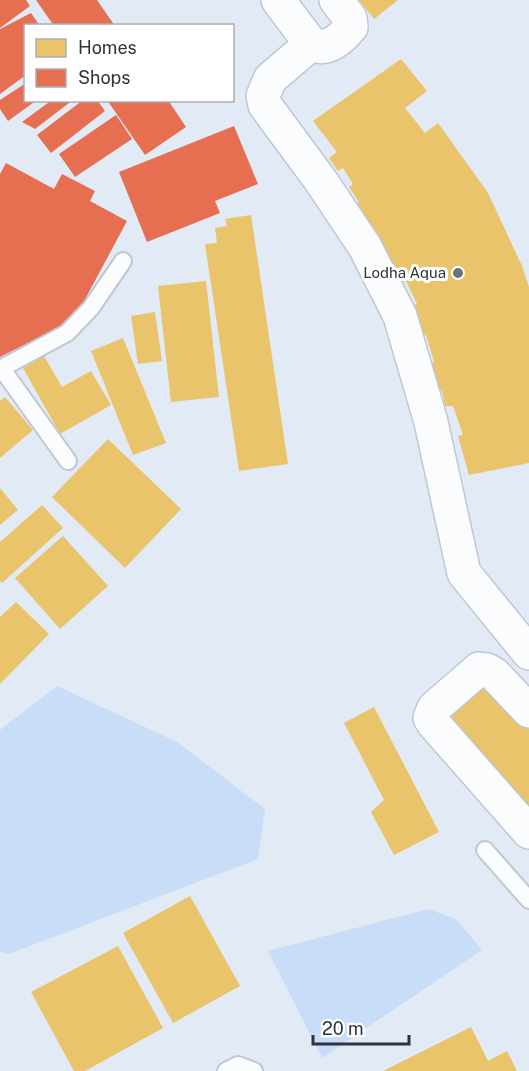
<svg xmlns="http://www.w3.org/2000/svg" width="529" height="1071" viewBox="0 0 529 1071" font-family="'Public Sans',sans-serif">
<rect width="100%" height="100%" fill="#e2eaf5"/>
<g fill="#c8ddf8">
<polygon points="57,686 177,742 265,809 258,859 9,954 0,952 0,730"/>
<polygon points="428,909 456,919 482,950 322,1058 268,951"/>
</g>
<g fill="#e9c46a">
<polygon points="359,0 398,0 374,19"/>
<polygon points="401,59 427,91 405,108 425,133 438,123 488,193 522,266 529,287 529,463 469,475 458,436 463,435 453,406 445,406 442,391 434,392 427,364 434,362 426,335 420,337 409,308 417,304 406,281 398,284 382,254 387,251 374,232 352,206 359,202 349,187 353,184 343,168 338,171 329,158 337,152 313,121"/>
<polygon points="251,215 288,464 239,471 205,244 217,243 215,228 227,226 225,219"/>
<polygon points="206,281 219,397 171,402 158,286"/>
<polygon points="155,312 162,361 138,364 131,316"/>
<polygon points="123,338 166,443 133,455 91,351"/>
<polygon points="44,356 62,387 91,371 111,405 60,434 23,368"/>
<polygon points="5,397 33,430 0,458 0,401"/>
<polygon points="108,439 181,509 125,568 52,497"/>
<polygon points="0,488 18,510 0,525"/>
<polygon points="42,505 63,528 2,583 0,581 0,542"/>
<polygon points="63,536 108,586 60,629 15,578"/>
<polygon points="16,602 49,634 0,684 0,617"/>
<polygon points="485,676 529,723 529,815 440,719"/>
<polygon points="374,707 439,832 394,855 371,812 384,800 344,723"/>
<polygon points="190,896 240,986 173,1023 123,933"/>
<polygon points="118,946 163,1028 85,1071 74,1071 31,992"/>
<polygon points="471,1027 488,1061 507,1051 517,1071 383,1071"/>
</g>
<g fill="#e76f51">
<polygon points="0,0 26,0 30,6 0,28"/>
<polygon points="36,0 97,0 115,26 54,26"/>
<polygon points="31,13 40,26 26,26 26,75 0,94 0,29"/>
<polygon points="26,83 26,100 37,100 8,121 0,109 0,100"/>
<polygon points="52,100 73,100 35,129 22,122"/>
<polygon points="83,100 97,100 105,111 51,153 37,135"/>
<polygon points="107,100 168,100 186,127 145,155"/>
<polygon points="116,115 132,139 75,177 59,154"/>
<polygon points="234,126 258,184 215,201 220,213 147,242 119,172"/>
<polygon points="6,163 54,189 62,174 95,191 90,201 127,221 74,320 0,357 0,174"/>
</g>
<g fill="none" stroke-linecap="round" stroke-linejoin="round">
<defs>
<g id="service">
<polyline points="0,369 67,333 91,308 123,261"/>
<polyline points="2,369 68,461"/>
<polyline points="485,850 529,900"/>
<polyline points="226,1071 238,1065 254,1071"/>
</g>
<g id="minor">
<path d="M 278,0 L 311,44 C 327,52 341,39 351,27 L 350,18 L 336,0"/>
<polyline points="311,44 270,79 263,96 265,105 321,181 365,247 400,316 431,422 464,573 529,653"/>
<polyline points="529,711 494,674 487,670 479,669 434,708 430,718 434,724 529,832"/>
</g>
</defs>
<use href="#service" stroke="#c0c7d1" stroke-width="20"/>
<use href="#minor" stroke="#c0c7d1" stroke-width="36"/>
<use href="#service" stroke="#fbfcfe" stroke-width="16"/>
<use href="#minor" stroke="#fbfcfe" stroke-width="33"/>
</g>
<circle fill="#6c747e" stroke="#fff" stroke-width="2" cx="458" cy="273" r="6"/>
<g text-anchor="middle" stroke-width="6" stroke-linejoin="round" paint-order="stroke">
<g font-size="15" fill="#2d343e" stroke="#fff" text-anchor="end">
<text x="446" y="278">Lodha Aqua</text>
</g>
</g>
<rect x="24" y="24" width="210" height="78" fill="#ffffff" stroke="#abaeb2" stroke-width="1.5"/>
<rect x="36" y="39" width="30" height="18" fill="#e9c46a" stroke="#abaeb2" stroke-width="1.5"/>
<text x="78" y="54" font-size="18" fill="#2d343e">Homes</text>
<rect x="36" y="69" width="30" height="18" fill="#e76f51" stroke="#abaeb2" stroke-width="1.5"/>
<text x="78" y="84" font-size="18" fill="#2d343e">Shops</text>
<path d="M313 1035v9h96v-9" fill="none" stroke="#2d343e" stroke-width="3"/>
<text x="322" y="1035" font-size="18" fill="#2d343e" stroke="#ffffff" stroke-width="4.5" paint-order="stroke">20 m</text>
</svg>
